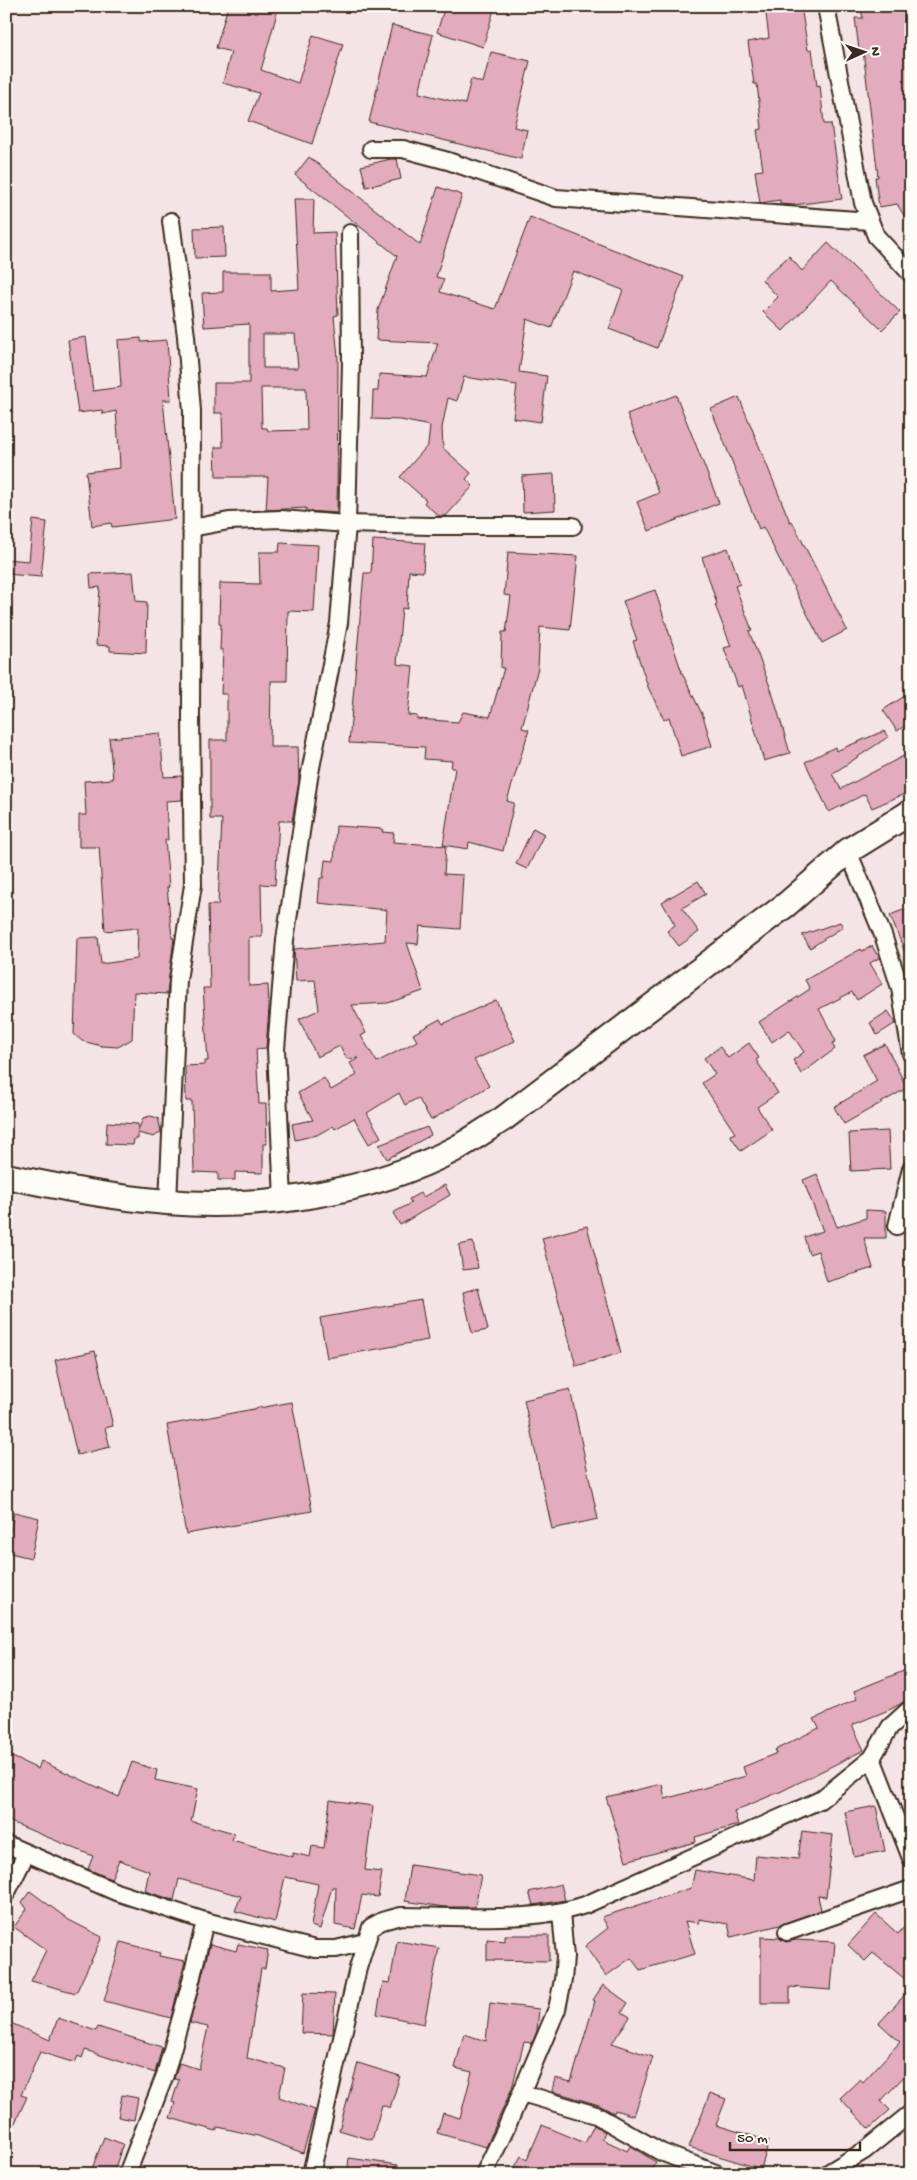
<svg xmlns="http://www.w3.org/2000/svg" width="917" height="2180" viewBox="0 0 917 2180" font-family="'Gochi Hand',sans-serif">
<rect width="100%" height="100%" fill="#f5e4e6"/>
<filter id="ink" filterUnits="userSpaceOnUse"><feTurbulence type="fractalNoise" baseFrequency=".02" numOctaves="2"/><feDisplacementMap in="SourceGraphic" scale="10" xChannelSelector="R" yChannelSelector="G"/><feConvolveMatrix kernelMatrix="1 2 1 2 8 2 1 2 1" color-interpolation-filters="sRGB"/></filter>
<g filter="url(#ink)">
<g fill="#e3abbe" stroke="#3b2a1e" fill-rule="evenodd">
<polygon points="228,6 279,6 261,70 298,83 313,35 343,44 312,144 248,121 259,93 223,83 231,52 216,48"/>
<polygon points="445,6 495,6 483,47 437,32"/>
<polygon points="765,6 801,6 808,50 812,49 817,86 820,85 824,124 831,124 842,199 793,205 780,204 780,200 760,203 755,171 763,170 757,130 762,129 757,84 754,84 748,42 769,38"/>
<polygon points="860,6 911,6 911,45 906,45 911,82 911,227 897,204 879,207 875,177 878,177 863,50 859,50 855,18 863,18"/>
<polygon points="392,25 433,35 419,93 465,104 471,79 483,83 491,52 530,61 514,127 527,130 521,159 369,122"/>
<polygon points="309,157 420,245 438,187 462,195 436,277 444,279 440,292 495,309 530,217 684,277 657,348 609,329 623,290 573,271 551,328 527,319 519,372 547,376 541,422 513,418 517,385 464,377 457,401 448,398 442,428 443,448 471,473 466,479 473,486 446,516 439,516 424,503 426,500 400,477 428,445 430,426 401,420 372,419 373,391 378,391 379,374 427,377 438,343 376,340 378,310 397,256 295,175"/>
<polygon points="391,159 397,159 401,179 366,187 361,166"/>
<path d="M 294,199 L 314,199 L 313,233 L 335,232 L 338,315 L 334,316 L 338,358 L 337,513 L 306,511 L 306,508 L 266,510 L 268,477 L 216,477 L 215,447 L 223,447 L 222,413 L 214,413 L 214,383 L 249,383 L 249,324 L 204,327 L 202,293 L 223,292 L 223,272 L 271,272 L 271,291 L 299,289 ZM 263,334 L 295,334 L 298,368 L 263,368 ZM 261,388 L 306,388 L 307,430 L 268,431 L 267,428 L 262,428 Z"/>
<polygon points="224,227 225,257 195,258 194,228"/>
<polygon points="828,243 900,312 882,330 831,281 783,331 763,312 778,297 762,280 789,256 802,271"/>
<polygon points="86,337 93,391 121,387 118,340 141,338 141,342 167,340 171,400 163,400 175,519 112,527 111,523 92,526 86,472 120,468 119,449 116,411 103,414 102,410 78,413 68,340"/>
<polygon points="676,395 719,503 649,531 637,502 659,493 627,414"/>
<polygon points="739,397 790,522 792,521 847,630 822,643 763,527 759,529 711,409"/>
<polygon points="554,474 555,510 523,512 522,476"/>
<polygon points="33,520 47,522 41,577 6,574 6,559 29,561"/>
<polygon points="373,540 425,543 423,572 409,571 407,609 402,608 397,664 413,666 408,715 417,716 417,719 458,722 463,712 490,717 504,668 501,668 502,632 506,632 511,596 504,595 508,552 578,556 570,630 540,627 538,668 522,728 529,730 507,801 514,803 503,851 469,842 468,849 443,845 455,768 451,768 452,761 424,759 425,747 349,743 364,573 371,573"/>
<polygon points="280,543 318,545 314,612 288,611 287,681 271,681 270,747 298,747 299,781 292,821 279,821 275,885 261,884 262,937 249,937 249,986 268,985 269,1008 266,1048 256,1049 259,1104 266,1104 267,1144 263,1144 263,1173 235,1172 235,1180 218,1180 218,1173 194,1172 192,1101 186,1101 185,1066 205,1065 205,1061 208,1061 203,988 210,988 208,905 218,905 222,819 210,819 210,740 227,740 227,694 221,694 223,650 220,650 221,624 219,624 220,583 260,584 259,552 279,552"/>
<polygon points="728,548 740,584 735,586 752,630 749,631 772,692 790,753 764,761 742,685 738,687 724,648 731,646 715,605 717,604 702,557"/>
<polygon points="133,572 136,601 147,602 146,653 110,651 110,646 96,645 100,587 91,588 90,574"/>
<polygon points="655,590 682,673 703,716 712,746 681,756 669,717 664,720 648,687 633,641 637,640 623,601"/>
<polygon points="911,692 911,722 897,731 883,710"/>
<polygon points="884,731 888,737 832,774 841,789 911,752 911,791 872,808 865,794 829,812 805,762 835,747 836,751"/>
<polygon points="160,733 164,777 182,776 182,800 166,801 168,840 165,840 169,887 167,887 172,938 174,938 167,994 134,992 132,1039 118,1047 102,1046 82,1041 74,1034 77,938 98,937 101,964 137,959 138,928 105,931 99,847 79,847 79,815 86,815 84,781 113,779 109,738"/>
<polygon points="336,826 383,829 382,832 394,833 393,842 446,846 444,874 463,875 460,929 420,926 418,944 407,943 423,991 388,1003 352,1005 366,1033 361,1036 377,1062 417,1041 413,1034 440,1019 443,1024 496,1000 515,1041 474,1060 489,1086 431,1120 418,1098 405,1105 399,1093 367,1113 381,1137 369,1144 354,1118 335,1129 333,1126 317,1135 295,1140 292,1124 313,1120 298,1093 324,1078 331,1090 357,1075 350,1063 359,1058 347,1059 340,1046 317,1057 299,1019 319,1010 315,980 296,981 294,949 385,941 387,910 318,903 320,878 323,878 325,860 334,861"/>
<polygon points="533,828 544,834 527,869 516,864"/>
<polygon points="698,881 706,894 682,908 699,932 679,946 667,931 675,925 662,902"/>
<polygon points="911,907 911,965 910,965 890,915"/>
<polygon points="840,922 843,927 810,948 802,935"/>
<polygon points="872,946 879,958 870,963 882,984 857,1000 852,992 819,1009 836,1041 832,1044 835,1049 801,1074 793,1060 804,1052 789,1030 772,1042 759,1022 810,989 805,980 861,949 862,951"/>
<polygon points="888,1011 896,1023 877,1035 870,1023"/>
<polygon points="749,1043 759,1058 756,1060 778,1093 757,1107 772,1130 741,1151 730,1135 735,1133 702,1083 715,1074 704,1058 720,1047 728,1058"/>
<polygon points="885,1044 907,1088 844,1124 834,1107 877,1081 863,1055"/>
<polygon points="150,1116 158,1118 160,1126 161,1132 154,1137 138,1133 138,1139 134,1139 133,1145 106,1144 107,1122 138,1124 138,1131 143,1118"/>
<polygon points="427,1127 431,1135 387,1159 379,1145"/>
<polygon points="888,1131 890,1169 851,1171 849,1133"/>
<polygon points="817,1174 837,1227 866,1218 866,1210 886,1211 886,1238 864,1238 873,1268 827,1282 818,1251 809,1254 804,1237 823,1231 803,1180"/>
<polygon points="445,1185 450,1195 400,1225 393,1213 411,1203 409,1199 420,1193 423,1197"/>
<polygon points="587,1226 621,1353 576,1366 542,1238"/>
<polygon points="473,1242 478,1268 463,1270 459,1245"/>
<polygon points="478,1288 488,1330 472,1333 463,1292"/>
<polygon points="421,1300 428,1340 327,1358 320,1318"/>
<polygon points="95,1351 113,1426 105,1428 110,1447 77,1455 55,1360"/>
<polygon points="570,1389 598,1519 552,1529 524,1400"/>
<polygon points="292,1402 312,1511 186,1534 167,1425"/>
<polygon points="14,1512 39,1518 31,1558 6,1552"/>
<polygon points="911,1668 911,1698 891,1709 852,1725 864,1750 782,1791 734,1811 738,1825 695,1837 696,1842 626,1861 606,1797 662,1784 665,1799 746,1776 743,1767 777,1753 775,1750 819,1728 814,1719 857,1699 854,1691"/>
<polygon points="6,1754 38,1769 41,1761 119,1797 132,1762 157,1770 155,1780 198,1789 191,1821 234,1833 232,1840 293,1857 293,1853 310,1857 312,1846 324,1848 330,1800 373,1806 365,1870 382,1872 378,1897 362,1895 355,1929 335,1925 336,1887 332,1887 320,1929 311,1926 318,1884 285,1877 275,1922 235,1911 241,1896 179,1879 174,1900 145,1891 149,1871 119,1860 111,1879 88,1869 93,1856 6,1820"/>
<polygon points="876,1806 885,1851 854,1857 845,1812"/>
<polygon points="802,1831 833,1835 826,1897 818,1896 821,1910 780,1925 731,1937 728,1924 699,1919 699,1923 685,1921 695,1954 640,1970 631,1958 606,1976 585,1946 608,1928 602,1917 691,1888 695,1870 754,1880 756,1855 798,1859"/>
<polygon points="410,1865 481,1875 475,1907 444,1907 405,1901"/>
<polygon points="561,1884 565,1900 533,1905 529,1892"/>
<polygon points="30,1891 69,1920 102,1937 76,1993 31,1981 46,1950 14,1927 27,1909 22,1902"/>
<polygon points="876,1914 898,1934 911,1919 911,1984 873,1953 865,1961 848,1945"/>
<polygon points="505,1935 549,1935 549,1961 487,1960 487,1939 505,1941"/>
<polygon points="761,1937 780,1938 786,1942 796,1940 835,1942 831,1990 790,1987 790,2003 761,2003"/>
<polygon points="397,1941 439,1948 424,2024 377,2014 383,1982 390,1983"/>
<polygon points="121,1942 160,1953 159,1956 185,1961 171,2018 104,2001"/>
<polygon points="210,1944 236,1951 238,1944 268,1950 265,1969 261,1969 247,2058 285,2068 279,2097 315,2110 303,2153 258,2136 218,2127 216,2131 170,2118 175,2103 172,2102 179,2080 174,2079 179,2063 199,2069 208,2027 190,2023"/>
<polygon points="603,1985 628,2003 622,2012 630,2017 612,2043 653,2057 634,2116 615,2110 614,2113 599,2105 552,2091 555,2078 571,2082 595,2001 593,2000"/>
<polygon points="911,1988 911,2069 881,2101 890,2110 869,2129 840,2098 860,2079 863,2082 900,2042 879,2023"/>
<polygon points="303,1993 335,1994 333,2034 301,2033"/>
<polygon points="490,2003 539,2009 537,2031 532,2043 524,2042 512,2088 486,2147 437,2133 443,2113 460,2118 472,2072 455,2068 464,2034 486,2041"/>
<polygon points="58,2018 96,2031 98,2027 162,2047 155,2073 85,2050 82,2058 78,2056 75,2063 40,2052 21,2095 27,2097 6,2142 6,2021 50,2040"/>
<polygon points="358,2063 400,2076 390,2108 382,2105 372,2140 339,2130"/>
<polygon points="710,2093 726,2099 716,2125 769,2141 761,2169 689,2147"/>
<polygon points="122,2095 138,2098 134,2120 118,2117"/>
<polygon points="542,2125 585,2143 594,2125 605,2132 602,2139 627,2151 630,2146 656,2162 649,2174 511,2174 521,2156 527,2160"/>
<polygon points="104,2137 123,2144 113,2174 90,2174"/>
<polygon points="349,2158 398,2165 397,2174 347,2174"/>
</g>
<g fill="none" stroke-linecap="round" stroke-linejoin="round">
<defs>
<g id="minor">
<polyline points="826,6 863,203 876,236 911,274"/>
<polyline points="371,149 403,149 448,161 556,198 870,221"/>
<polyline points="191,528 229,521 281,519 347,524 430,526 573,526"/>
<polyline points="848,851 883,935 900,988 911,1054"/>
<polyline points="283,1199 276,1049 285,940 309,778 339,623 347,524 351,362 350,233"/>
<polyline points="168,1202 178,980 193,885 191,716 192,411 186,336 171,221"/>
<polyline points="897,1226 911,1169"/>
<polyline points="872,1758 911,1858"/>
<polyline points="6,1844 116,1892 205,1921 315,1949 336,1949 365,1942"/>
<polyline points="6,1894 26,1854"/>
<polyline points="787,1932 911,1889"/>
<polyline points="522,2093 596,2115 661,2152 718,2174"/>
<polyline points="127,2174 165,2075 189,1989 205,1921"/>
<path d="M 311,2174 L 358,1968 L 371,1927 L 382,1921 L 401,1916 C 459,1916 531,1923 585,1905 L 820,1800 L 872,1758 L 890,1727 L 911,1708"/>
<polyline points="484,2174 507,2126 557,2009 563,1980 565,1957 561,1913"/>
<polyline points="826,2174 864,2151 911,2113"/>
</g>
<path id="secondary" d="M 6,1176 C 59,1187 113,1198 167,1202 C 262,1210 370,1193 455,1149 C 471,1140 487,1129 503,1119 L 787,904 L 848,851 L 911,812"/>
</defs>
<use href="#minor" stroke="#3b2a1e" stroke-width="20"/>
<use href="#secondary" stroke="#3b2a1e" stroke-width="28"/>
<use href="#minor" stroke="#fdfcf7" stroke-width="16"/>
<use href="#secondary" stroke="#fdfcf7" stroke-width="24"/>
</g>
</g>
<rect width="917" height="2180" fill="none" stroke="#fdfcf7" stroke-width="25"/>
<rect x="12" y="12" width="892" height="2155" fill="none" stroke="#3b2a1e" stroke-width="2" filter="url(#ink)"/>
<g transform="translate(864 52) rotate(87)" stroke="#fdfcf7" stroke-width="4" paint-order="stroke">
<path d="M0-4L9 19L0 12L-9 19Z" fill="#3b2a1e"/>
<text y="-8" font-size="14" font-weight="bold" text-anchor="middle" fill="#3b2a1e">N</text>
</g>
<path d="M730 2142v8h130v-8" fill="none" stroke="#3b2a1e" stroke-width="2.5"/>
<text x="737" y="2142" font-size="15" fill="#3b2a1e" stroke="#fdfcf7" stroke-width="4" paint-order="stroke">50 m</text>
</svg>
